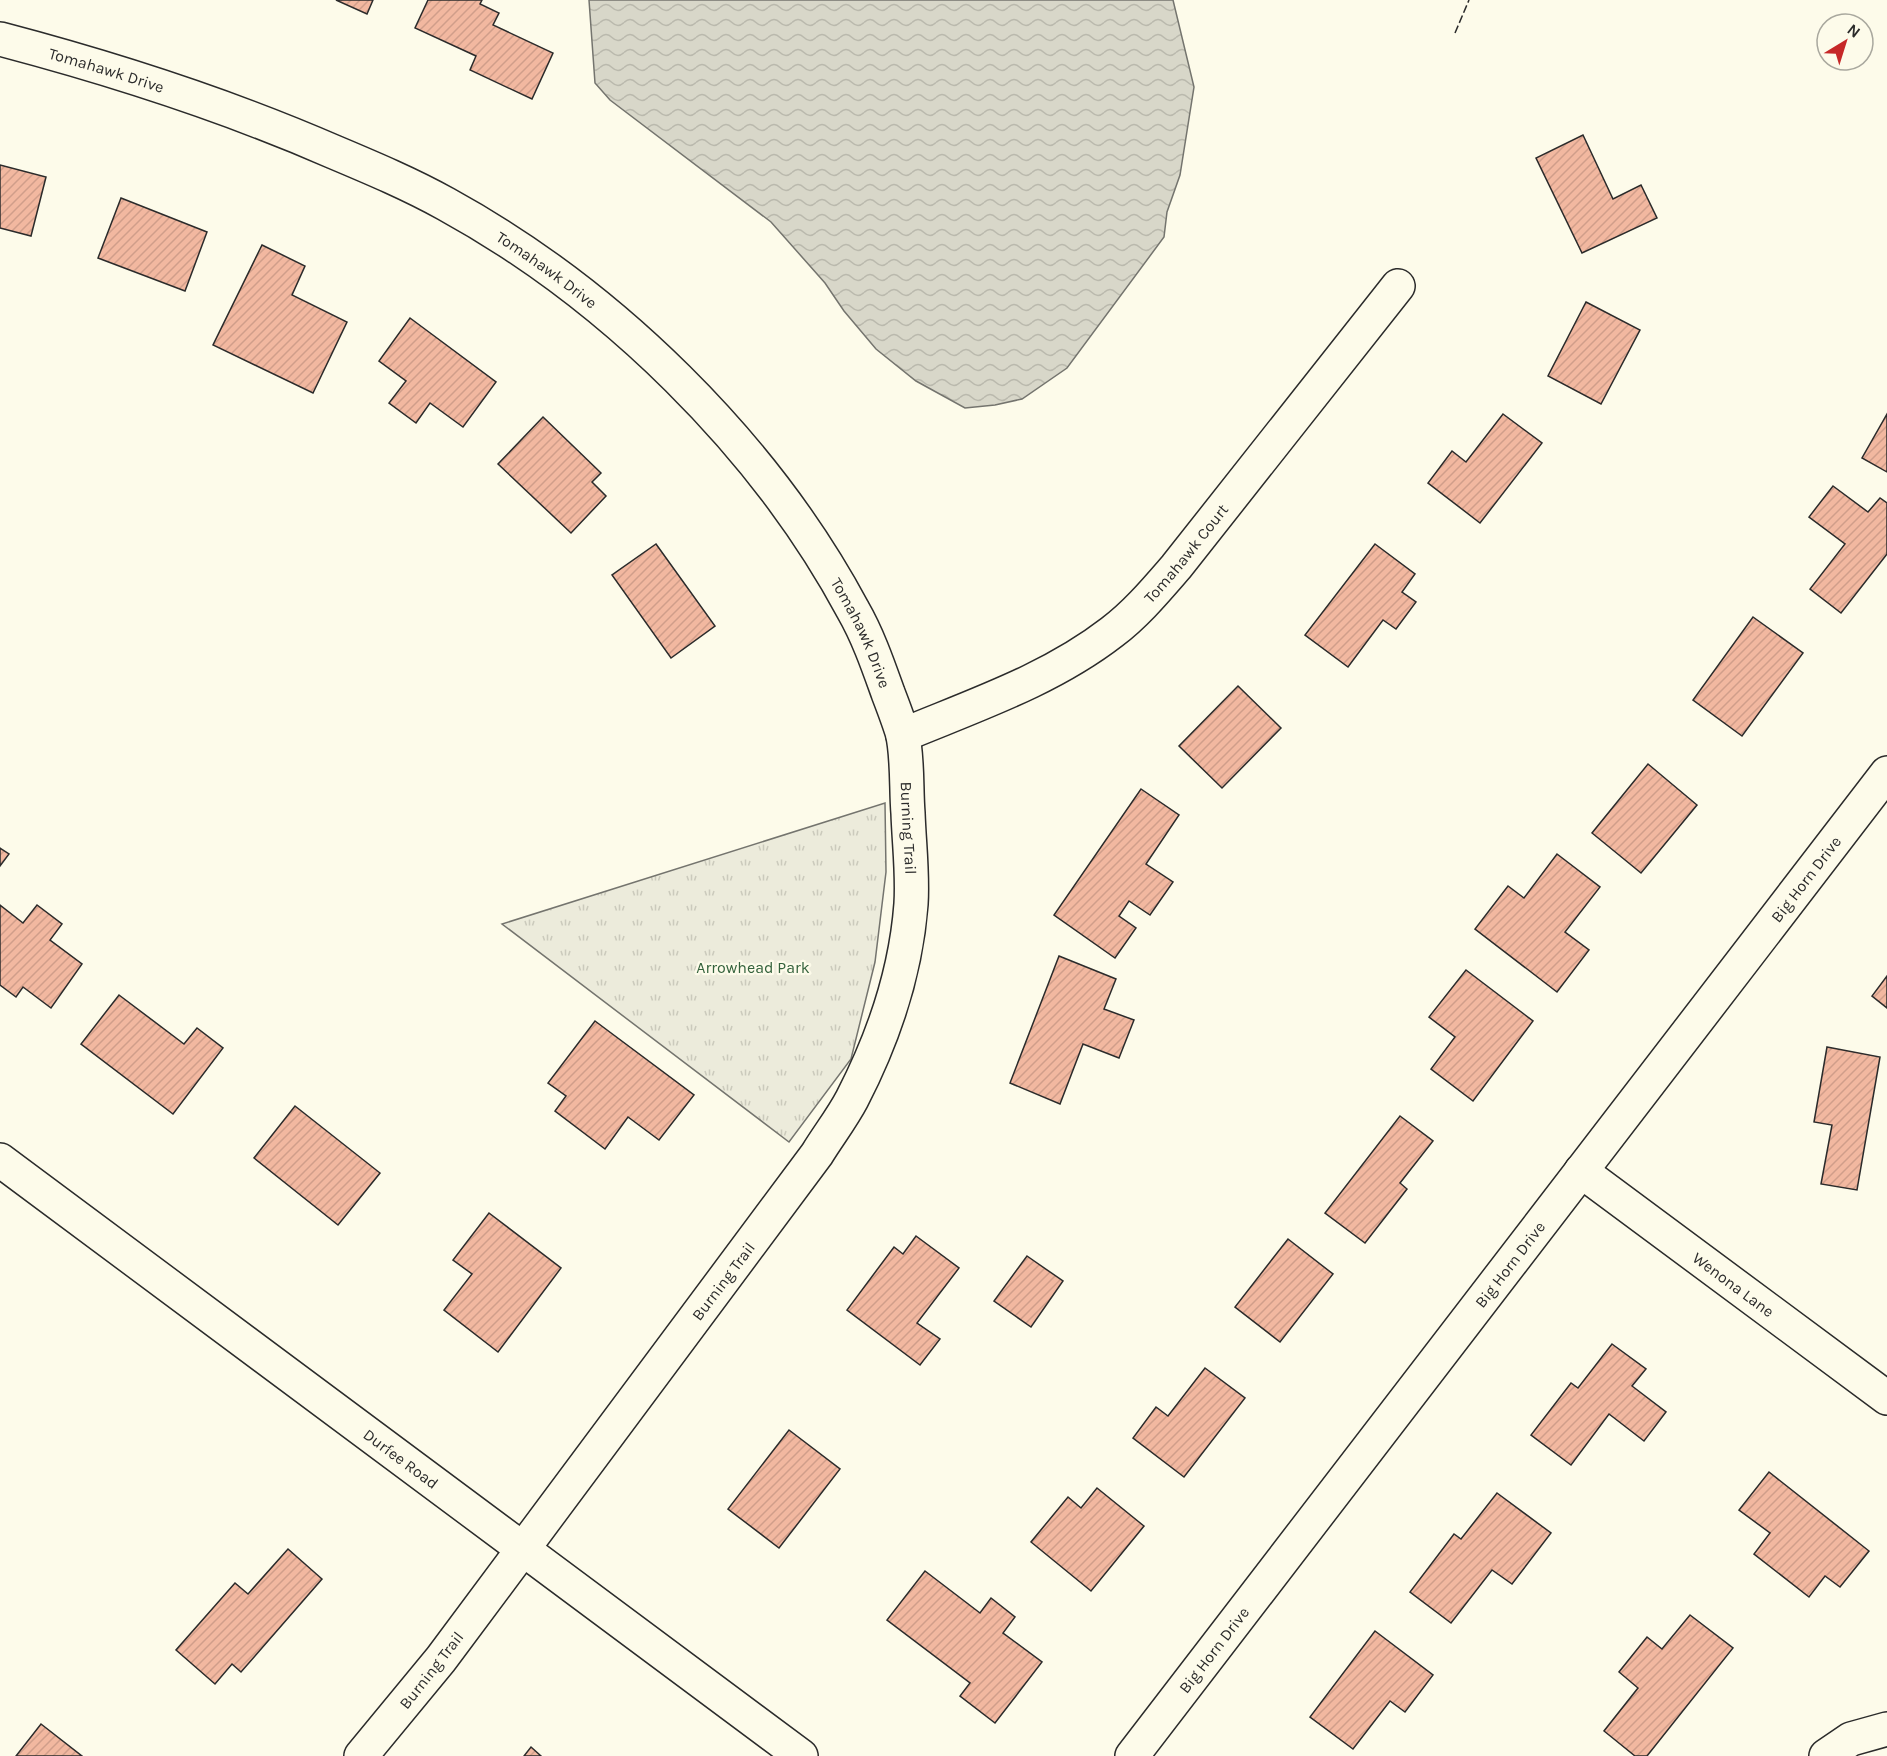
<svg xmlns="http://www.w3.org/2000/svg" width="1887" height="1756" viewBox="0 0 1887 1756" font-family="Karla,sans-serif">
<defs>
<pattern id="grass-tufts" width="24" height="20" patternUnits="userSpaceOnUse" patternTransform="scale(1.5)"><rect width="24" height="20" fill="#ecebdb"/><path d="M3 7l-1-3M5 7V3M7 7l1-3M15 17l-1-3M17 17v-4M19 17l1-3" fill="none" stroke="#cbcabc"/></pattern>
<pattern id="water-waves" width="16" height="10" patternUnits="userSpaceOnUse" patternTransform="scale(1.5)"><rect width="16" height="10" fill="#d8d7c9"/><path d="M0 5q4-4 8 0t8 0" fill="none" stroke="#bab9ad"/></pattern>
<pattern id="building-hatch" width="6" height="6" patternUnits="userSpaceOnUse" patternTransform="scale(1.5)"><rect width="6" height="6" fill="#f2b8a0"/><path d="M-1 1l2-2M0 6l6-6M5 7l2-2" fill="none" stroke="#d09e8a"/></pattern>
</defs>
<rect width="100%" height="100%" fill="#fdfbea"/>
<polygon fill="url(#grass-tufts)" stroke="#74746e" stroke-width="1.5" points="885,803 886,872 875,962 851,1059 789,1142 502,924"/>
<polygon fill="url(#water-waves)" stroke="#74746e" stroke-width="1.5" points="589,0 1173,0 1194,87 1180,175 1167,212 1164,237 1067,368 1022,399 995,405 965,408 916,381 876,349 844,311 825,283 771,222 610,100 595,83"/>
<g fill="url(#building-hatch)" stroke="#2b2b2b" stroke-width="1.5">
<polygon points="336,0 373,0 367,14"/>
<polygon points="428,0 482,0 480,4 499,13 493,25 553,53 532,99 470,70 476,56 415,28"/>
<polygon points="1583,135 1613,199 1641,185 1657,218 1582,253 1536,158"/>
<polygon points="0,165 46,177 31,236 0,228"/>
<polygon points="121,198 207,232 185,291 98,258"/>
<polygon points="262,245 305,266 292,295 347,322 313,393 213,345"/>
<polygon points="1586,302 1640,330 1601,404 1548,376"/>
<polygon points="410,318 496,382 463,427 430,403 416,423 389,403 406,381 379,361"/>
<polygon points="1503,414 1542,443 1480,523 1428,483 1452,451 1466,462"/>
<polygon points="1887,414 1887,472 1862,458"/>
<polygon points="543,417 601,473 592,482 606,496 571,533 498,464"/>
<polygon points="1833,486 1868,512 1880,498 1887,503 1887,554 1841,613 1810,589 1845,544 1809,517"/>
<polygon points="656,544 715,626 671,658 612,575"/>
<polygon points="1375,544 1415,574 1402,592 1416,602 1396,629 1383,620 1348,667 1305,635"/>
<polygon points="1753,617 1803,653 1742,736 1693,700"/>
<polygon points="1238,686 1281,728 1222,788 1179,746"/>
<polygon points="1648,764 1697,805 1641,873 1592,833"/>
<polygon points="1141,789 1179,815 1146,864 1173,882 1150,915 1129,901 1119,916 1136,928 1115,958 1054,915"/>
<polygon points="0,848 9,854 0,866"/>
<polygon points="1557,854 1600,887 1565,932 1589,950 1557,992 1475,929 1508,886 1524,898"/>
<polygon points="0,905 23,923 37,905 62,924 50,940 82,964 51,1008 23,987 16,997 0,985"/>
<polygon points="1059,956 1116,979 1104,1009 1134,1020 1119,1058 1083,1044 1060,1104 1010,1083"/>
<polygon points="1466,970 1533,1021 1473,1101 1431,1069 1455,1037 1429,1017"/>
<polygon points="1887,976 1887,1008 1872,996"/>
<polygon points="119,995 184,1044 197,1028 223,1048 173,1114 81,1044"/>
<polygon points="595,1021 694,1095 659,1140 628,1117 605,1149 555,1111 566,1096 548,1083"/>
<polygon points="1827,1047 1880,1057 1857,1190 1821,1184 1832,1125 1814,1122"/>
<polygon points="295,1106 380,1173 338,1225 254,1158"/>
<polygon points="1400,1116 1433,1141 1400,1183 1407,1189 1365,1243 1325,1213"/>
<polygon points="489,1213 561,1268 498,1352 444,1310 472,1274 453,1260"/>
<polygon points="916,1236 959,1268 917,1323 940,1339 920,1365 847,1310 894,1247 903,1254"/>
<polygon points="1288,1239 1333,1274 1280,1342 1235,1307"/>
<polygon points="1027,1256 1063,1281 1031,1327 994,1301"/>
<polygon points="1612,1344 1646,1369 1632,1386 1666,1412 1644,1441 1609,1414 1571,1465 1531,1435 1571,1383 1578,1388"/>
<polygon points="1205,1368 1245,1398 1184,1477 1133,1438 1156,1407 1168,1416"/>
<polygon points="789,1430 840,1469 779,1548 728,1509"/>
<polygon points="1769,1472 1869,1551 1840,1587 1825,1576 1809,1597 1754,1554 1770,1533 1739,1510"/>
<polygon points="1097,1488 1144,1526 1091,1591 1031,1542 1068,1497 1081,1508"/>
<polygon points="1497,1493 1551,1533 1512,1584 1492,1570 1451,1623 1410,1592 1454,1534 1461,1539"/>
<polygon points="288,1549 322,1579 241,1672 232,1664 215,1684 176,1650 235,1583 248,1594"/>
<polygon points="925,1571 980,1613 991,1598 1015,1617 1003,1633 1042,1662 995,1723 960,1696 970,1683 887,1620"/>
<polygon points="1690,1615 1733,1648 1647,1756 1635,1756 1604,1731 1638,1688 1619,1672 1647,1637 1662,1649"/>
<polygon points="1375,1631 1433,1675 1405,1712 1390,1701 1353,1749 1310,1717"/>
<polygon points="41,1724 82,1756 16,1756"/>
<polygon points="531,1747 541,1756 524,1756"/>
</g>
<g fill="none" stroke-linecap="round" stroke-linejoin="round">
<defs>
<g id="minor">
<path id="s1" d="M 0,39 C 114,69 226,105 334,152 C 372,168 410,184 446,204 C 610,294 764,444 853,610 C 868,636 878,665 888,693 C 893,706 898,719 902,732 C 908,754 906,790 908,813 C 909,843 913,874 911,904 C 906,971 883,1039 852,1099 C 842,1118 828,1136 817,1154 L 441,1659 L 361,1756"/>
<path id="s2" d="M 903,735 C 975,705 1050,680 1112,632 C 1136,614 1156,590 1176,567 L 1398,286"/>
<path id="s3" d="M 0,1160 L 801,1756"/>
<path id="s4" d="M 1581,1171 L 1887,1398"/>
<path id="s5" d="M 1132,1756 L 1887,773"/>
<polyline points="1826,1756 1851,1739 1887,1729"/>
</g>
</defs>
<use href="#minor" stroke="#2b2b2b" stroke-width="36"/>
<use href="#minor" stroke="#fdfbea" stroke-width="33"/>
<polyline stroke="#2b2b2b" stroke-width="1.5" stroke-dasharray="8 3" stroke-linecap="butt" points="1455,33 1469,0"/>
</g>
<g text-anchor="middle" stroke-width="4.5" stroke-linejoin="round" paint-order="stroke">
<g font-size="16" fill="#2b2b2b" stroke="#fdfbea">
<text dy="6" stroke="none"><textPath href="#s1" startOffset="111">Tomahawk Drive</textPath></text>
<text dy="6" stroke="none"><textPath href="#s1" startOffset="597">Tomahawk Drive</textPath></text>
<text dy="6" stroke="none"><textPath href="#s2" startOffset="342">Tomahawk Court</textPath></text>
<text dy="6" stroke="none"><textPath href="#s1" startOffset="1083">Tomahawk Drive</textPath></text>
<text dy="6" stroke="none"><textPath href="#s1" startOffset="1287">Burning Trail</textPath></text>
<text dy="6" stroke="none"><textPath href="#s5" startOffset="1106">Big Horn Drive</textPath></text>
<text dy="6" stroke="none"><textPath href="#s5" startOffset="620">Big Horn Drive</textPath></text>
<text transform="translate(723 1281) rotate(-53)" y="6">Burning Trail</text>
<text dy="6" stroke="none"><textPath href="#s4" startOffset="190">Wenona Lane</textPath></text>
<text dy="6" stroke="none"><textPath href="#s3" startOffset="500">Durfee Road</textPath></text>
<text dy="6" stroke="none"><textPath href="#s5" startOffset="134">Big Horn Drive</textPath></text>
<text transform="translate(431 1670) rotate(-52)" y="6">Burning Trail</text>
</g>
<g font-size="16" fill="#34623c" stroke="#fdfbea">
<text x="753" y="973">Arrowhead Park</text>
</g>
</g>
<g transform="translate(1845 42) rotate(38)"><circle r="28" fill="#fdfbea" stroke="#a9a89e" stroke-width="1.5"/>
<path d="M0-4.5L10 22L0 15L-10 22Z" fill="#c62828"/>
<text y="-9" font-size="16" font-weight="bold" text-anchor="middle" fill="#2b2b2b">N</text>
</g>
</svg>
